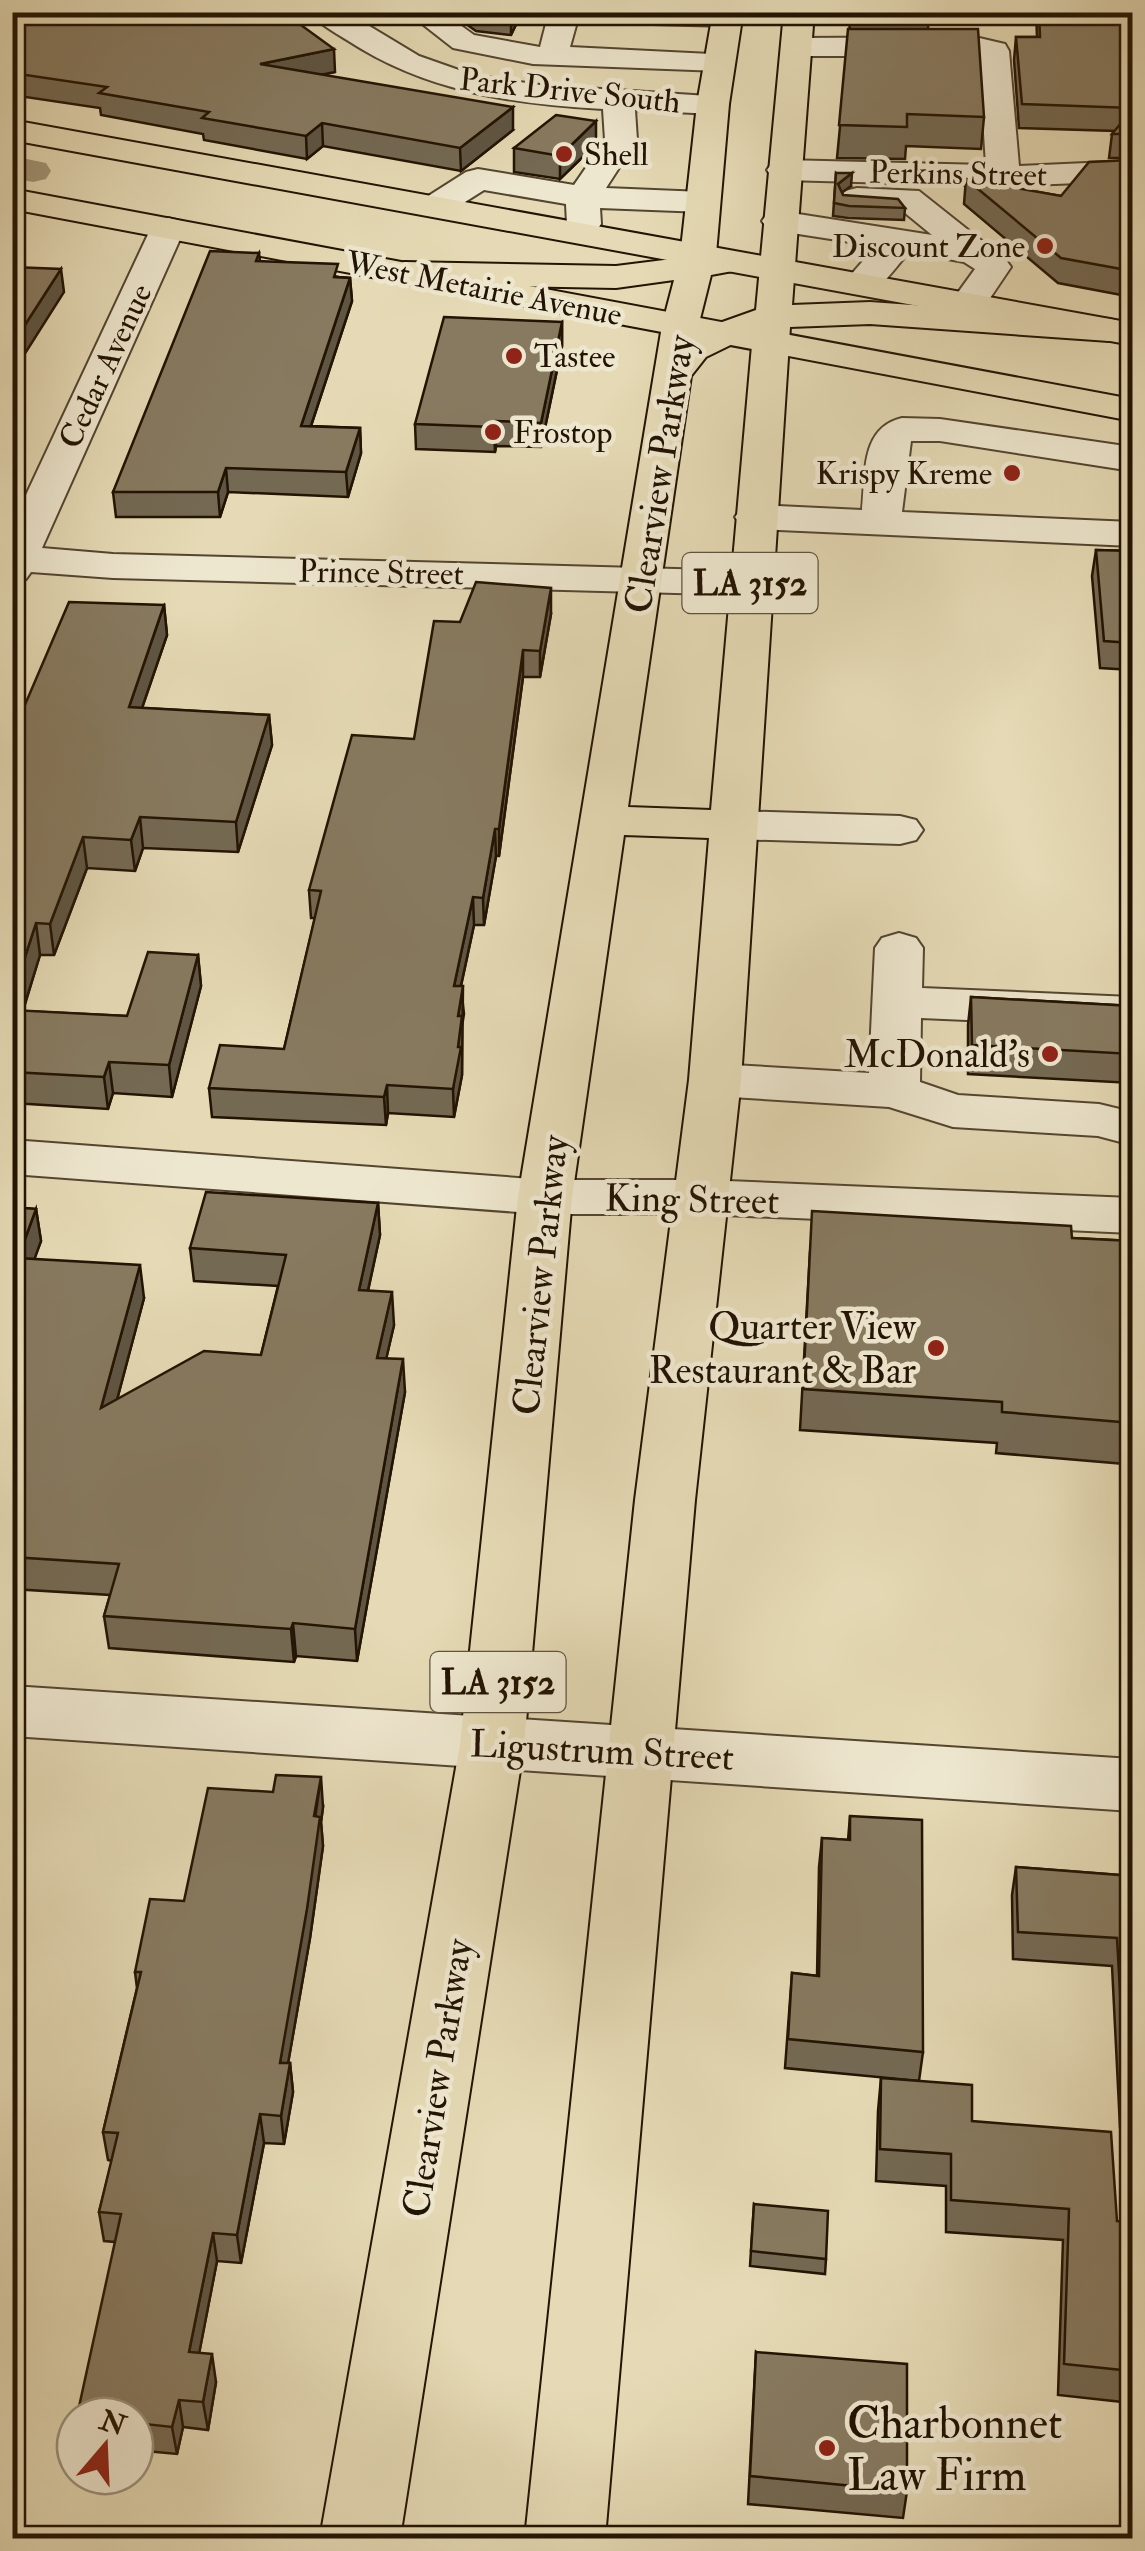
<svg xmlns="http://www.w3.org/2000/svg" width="1145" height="2551" viewBox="0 0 1145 2551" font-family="'IM FELL Double Pica',serif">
<rect width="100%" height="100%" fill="#e5dab5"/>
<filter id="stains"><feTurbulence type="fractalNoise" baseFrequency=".002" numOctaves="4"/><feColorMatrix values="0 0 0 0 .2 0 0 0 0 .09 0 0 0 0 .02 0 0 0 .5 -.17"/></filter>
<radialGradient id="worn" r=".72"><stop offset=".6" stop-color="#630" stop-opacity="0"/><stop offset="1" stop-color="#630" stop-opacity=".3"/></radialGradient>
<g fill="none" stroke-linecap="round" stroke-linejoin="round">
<polygon fill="#a39678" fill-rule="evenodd" points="12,156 46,163 51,171 46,179 33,182 12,178"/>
<defs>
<g id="minor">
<path d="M 310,12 L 346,12 L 419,56 L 473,75 L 540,85 L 724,97 L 729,104 L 724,111 L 713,114 L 635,110 L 637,140 L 606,188 L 703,192 L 715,195 L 720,202 L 715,209 L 703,212 L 600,208 L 601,224 L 596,231 L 572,231 L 567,224 L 566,204 L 484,190 L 446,214 L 422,214 L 417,207 L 422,200 L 466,172 L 478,169 L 574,185 L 605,140 L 603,109 C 511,104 425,91 347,40 C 334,32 319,24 310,12 Z"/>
<polygon points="407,12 442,12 474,35 540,47 549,12 739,12 742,17 738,23 727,26 577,22 570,47 731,55 735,62 731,69 720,71 533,64 453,48"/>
<polygon points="975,37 1005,44 1009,51 1019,166 1132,161 1132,181 1003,186 784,180 772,177 767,170 772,163 784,160 986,165 979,56 796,56 785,53 781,47 785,41 796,38"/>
<path d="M 857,188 L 919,191 L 1006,260 L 1011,267 L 980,313 L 967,316 L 954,313 L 949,305 L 975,269 L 964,262 L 909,252 C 891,272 877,300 848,292 L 842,285 L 876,246 L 779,231 L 767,228 L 762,221 L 767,214 L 779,211 L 932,235 L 899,208 L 845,205 L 840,198 L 845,191 Z"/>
<polygon points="168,218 180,221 185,228 42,548 113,554 750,571 765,574 771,583 765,592 750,595 113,578 31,572 26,579 12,582 12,525 151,228 156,221"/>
<path d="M 902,418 L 940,419 L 1132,447 L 1132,471 L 940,441 L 911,441 L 902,512 L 1132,522 L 1132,546 L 755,529 L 741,525 L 735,517 L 741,509 L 755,505 L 862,510 C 866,474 860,428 902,418 Z"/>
<polygon points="733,811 900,816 916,820 923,830 916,840 900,844 733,839 717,835 710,825 717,815"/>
<polygon points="899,933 916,938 923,948 922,988 1132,997 1132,1027 921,1018 920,1082 958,1095 1099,1104 1132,1112 1132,1145 1098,1136 953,1127 889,1107 715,1096 697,1091 689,1080 697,1069 715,1064 869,1073 875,948 882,938"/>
<polygon points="12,1140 545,1180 703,1180 1132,1198 1132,1233 703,1214 545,1214 12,1174"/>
<polygon points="12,1686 1132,1759 1132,1811 12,1736"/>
</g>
<g id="major">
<polygon points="12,120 1132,323 1132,345 12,140"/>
<polygon points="12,189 1132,399 1132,421 12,209"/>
</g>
<path id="highway" d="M 713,12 L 743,12 L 729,104 L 716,254 L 738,256 L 743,263 L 738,270 L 711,275 L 697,331 L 756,310 L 784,12 L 814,12 L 792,305 L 870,302 L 1109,319 L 1122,322 L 1127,330 L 1122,338 L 1109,341 L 870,324 L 790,327 L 741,1080 L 695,1500 L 605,2538 L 525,2538 L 635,1500 L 689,1080 L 709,838 L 624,835 L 572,1197 L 524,1745 L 400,2538 L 320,2538 L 460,1745 L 518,1197 L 662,326 L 674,280 L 616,288 L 405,284 L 393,280 L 387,273 L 393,266 L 405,262 L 616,266 L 680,258 L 697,104 ZM 753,334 L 711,810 L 628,807 L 691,376 L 706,357 Z"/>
</defs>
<use href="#minor" stroke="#534530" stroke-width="4"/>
<use href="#major" stroke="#221303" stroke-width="4"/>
<use href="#highway" stroke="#221303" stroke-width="4"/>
<use href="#minor" fill="#eee7cf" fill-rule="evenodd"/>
<use href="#major" fill="#e5dab5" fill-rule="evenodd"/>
<use href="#highway" fill="#e5dab5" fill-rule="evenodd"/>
</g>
<g fill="#746953" stroke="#221303" stroke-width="2.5">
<polygon points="12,12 335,72 320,75 513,130 461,171 323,146 307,159 204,140 203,134 101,115 100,108 12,95"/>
<polygon points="449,12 522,12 511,35 476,31"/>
<polygon points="851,12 929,12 928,29 984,117 981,149 906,146 905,159 837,158"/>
<polygon points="1036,12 1132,12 1132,158 1109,158 1112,134 1115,131 1019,128 1014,60 1016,37 1037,37"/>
<polygon points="596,144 560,179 514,172 514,148"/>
<polygon points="1132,160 1132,297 1058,283 964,204 966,179 1061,196"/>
<polygon points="836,173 851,186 842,192 843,195 905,208 904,220 848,218 833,216"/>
<polygon points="259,253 260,261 339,277 350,278 352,301 311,426 360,428 361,453 348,497 228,492 220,517 116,517 113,492"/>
<polygon points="562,322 562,346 541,447 496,446 495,452 416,449 415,424"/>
<polygon points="1096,550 1132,551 1132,670 1100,668 1092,576"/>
<polygon points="164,605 167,635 142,708 269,715 272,745 238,852 143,848 135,871 87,868 54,955 40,955 23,1011 127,1016 198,955 201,986 172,1097 113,1093 108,1109 13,1103 12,735"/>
<polygon points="551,614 540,677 523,677 499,856 496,856 484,925 474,925 461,986 464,1014 462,1026 462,1075 454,1117 388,1113 386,1125 212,1117 209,1088 284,1049 315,918 311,918 309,890 414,739 460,622"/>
<polygon points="971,997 1132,1006 1132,1083 968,1074 968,1025"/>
<polygon points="378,1203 380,1235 368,1291 394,1325 386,1359 405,1392 357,1661 296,1656 294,1662 109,1648 104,1616 110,1595 12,1589 12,1207 36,1209 41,1241 34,1259 144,1298 117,1400 261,1355 278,1286 194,1281 190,1248"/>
<polygon points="1072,1238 1132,1241 1132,1474 1126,1474 1125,1464 996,1453 997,1443 800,1430 810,1252"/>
<polygon points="323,1807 321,1822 323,1846 310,1938 288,2063 290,2063 293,2092 284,2144 264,2143 241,2263 217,2261 199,2353 216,2382 208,2430 183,2427 177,2454 135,2450 135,2416 115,2242 104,2241 99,2212 112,2161 108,2160 103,2132 137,1988 135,1972 184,1901"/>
<polygon points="850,1816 923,2052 919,2081 785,2068 792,1973 817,1976 819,1867 822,1838 848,1840"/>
<polygon points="1016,1867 1132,1876 1132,2128 1120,2127 1112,1966 1013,1959 1012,1895"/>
<polygon points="881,2078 972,2121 1117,2221 1132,2222 1132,2403 1058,2395 1063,2240 946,2232 946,2186 876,2181 878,2111"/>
<polygon points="754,2204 826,2259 825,2274 750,2266"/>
<polygon points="756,2352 907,2491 903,2518 748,2504"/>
</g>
<g fill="#5e5543" stroke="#221303" stroke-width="2.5">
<polygon points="511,12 522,12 511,35"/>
<polygon points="334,49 335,72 261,87 260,64"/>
<polygon points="513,107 513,130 461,171 460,148"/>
<polygon points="596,121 596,144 560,179 560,156"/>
<polygon points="322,123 323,146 307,159 306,136"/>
<polygon points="852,173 851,186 837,196 838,184"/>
<polygon points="19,209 21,232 12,248 12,221"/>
<polygon points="61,269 64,292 12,374 12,345"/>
<polygon points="350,278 352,301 303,450 301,426"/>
<polygon points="562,322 562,346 541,447 541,423"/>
<polygon points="496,421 496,446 495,452 494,427"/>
<polygon points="360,428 361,453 348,497 346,472"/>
<polygon points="226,468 228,492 220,517 218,492"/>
<polygon points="551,588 551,614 540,677 540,651"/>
<polygon points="164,605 167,635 132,737 129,707"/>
<polygon points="523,650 523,677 499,856 499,829"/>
<polygon points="269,715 272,745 238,852 236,822"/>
<polygon points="140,817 143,848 135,871 131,840"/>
<polygon points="495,829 496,856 484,925 483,898"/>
<polygon points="83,837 87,868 54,955 50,924"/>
<polygon points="473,897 474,925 455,1013 454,986"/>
<polygon points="36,923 40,955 13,1042 12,997"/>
<polygon points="198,955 201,986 172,1097 169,1065"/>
<polygon points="463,986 462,1075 454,1117 453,1089 458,1016"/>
<polygon points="109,1062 113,1093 108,1109 104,1077"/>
<polygon points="387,1085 388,1113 386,1125 384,1097"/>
<polygon points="378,1203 380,1235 361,1322 359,1290"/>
<polygon points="36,1209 41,1241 23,1291 18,1258"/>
<polygon points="140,1265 144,1298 106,1441 101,1408"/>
<polygon points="392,1292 394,1325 379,1390 377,1358"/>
<polygon points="403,1359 405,1392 357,1661 355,1629"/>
<polygon points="293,1623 296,1656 294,1662 291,1629"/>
<polygon points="321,1777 323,1807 321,1822 323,1846 310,1938 283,2092 280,2063"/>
<polygon points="290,2063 293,2092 284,2144 281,2116"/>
<polygon points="260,2114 264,2143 241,2263 237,2235"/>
<polygon points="213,2233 217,2261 194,2380 189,2352"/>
<polygon points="212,2354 216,2382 208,2430 203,2402"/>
<polygon points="179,2400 183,2427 177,2454 172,2427"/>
</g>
<g fill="#877a60" stroke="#221303" stroke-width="2.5">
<polygon points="12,12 283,12 334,49 260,64 513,107 460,148 322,123 306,136 202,118 209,112 99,93 107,87 12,73"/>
<polygon points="851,12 929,12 929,15 850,16"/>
<polygon points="1039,12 1132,12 1132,108 1022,104 1016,37 1040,37"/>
<polygon points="848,29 978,29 984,117 907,114 907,127 839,125"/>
<polygon points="1132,110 1132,134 1112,134"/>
<polygon points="556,115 596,121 560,156 514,148"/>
<polygon points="1132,160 1132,271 1061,258 966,179 1061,196 1089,162"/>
<polygon points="836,173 852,173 838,184 843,195 898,199 905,208 849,206 834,203"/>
<polygon points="12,209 19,209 12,221"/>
<polygon points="210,251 259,253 256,261 338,264 334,277 350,278 301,426 360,428 346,472 226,468 218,492 113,492"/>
<polygon points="12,267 61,269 12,345"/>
<polygon points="444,317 562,322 541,423 496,421 494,427 415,424"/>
<polygon points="1096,550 1132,551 1132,643 1104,641"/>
<polygon points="476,582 551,588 540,651 523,650 499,829 495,829 483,898 473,897 454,986 463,986 458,1016 462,1016 458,1047 461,1047 453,1089 387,1085 384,1097 209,1088 220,1045 284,1049 321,891 309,890 352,735 414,739 434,621 460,622"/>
<polygon points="69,602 164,605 129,707 269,715 236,822 140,817 131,840 83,837 50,924 36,923 12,997 12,735"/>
<polygon points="148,952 198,955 169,1065 109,1062 104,1077 12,1072 12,1010 127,1016"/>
<polygon points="971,997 1132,1006 1132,1054 972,1045"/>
<polygon points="206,1192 378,1203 359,1290 392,1292 377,1358 403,1359 355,1629 293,1623 291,1629 104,1616 119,1564 12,1557 12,1319 15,1311 12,1311 12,1207 36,1209 18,1258 140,1265 101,1408 204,1351 261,1355 286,1255 190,1248"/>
<polygon points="812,1211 1071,1226 1072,1238 1132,1241 1132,1424 1132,1423 1002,1412 1002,1402 803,1389"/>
<polygon points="276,1775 321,1777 314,1816 320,1817 307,1909 280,2063 290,2063 281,2116 260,2114 237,2235 213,2233 189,2352 212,2354 203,2402 179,2400 172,2427 135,2423 135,2416 77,2416 121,2214 99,2212 118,2133 103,2132 141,1972 135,1972 150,1899 184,1901 208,1788 273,1792"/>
<polygon points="850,1816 922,1820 923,2052 788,2039 792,1973 819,1976 822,1838 850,1840"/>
<polygon points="1016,1867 1132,1876 1132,2100 1126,2099 1117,1938 1018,1932"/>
<polygon points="881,2078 972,2085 972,2121 1111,2132 1117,2221 1132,2222 1132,2371 1064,2364 1069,2209 951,2200 951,2154 880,2149"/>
<polygon points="754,2204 828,2211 826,2259 751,2251"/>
<polygon points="756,2352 907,2364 907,2491 750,2476"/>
</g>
<g fill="#8f2418" stroke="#eee7cf" stroke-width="4">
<circle cx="564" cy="154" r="10"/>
<circle cx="1045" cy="246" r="10"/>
<circle cx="514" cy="356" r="10"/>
<circle cx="493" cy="432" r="10"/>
<circle cx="1012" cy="473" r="10"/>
<circle cx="1050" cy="1054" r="10"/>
<circle cx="936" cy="1348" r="10"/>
<circle cx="827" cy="2448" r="10"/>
</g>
<g text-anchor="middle" stroke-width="9" stroke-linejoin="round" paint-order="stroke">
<g font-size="32" fill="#221303" stroke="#eee7cf">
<text transform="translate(570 90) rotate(6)" y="11">Park Drive South</text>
<text transform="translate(958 173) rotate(1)" y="11">Perkins Street</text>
<text transform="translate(484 288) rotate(11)" y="11">West Metairie Avenue</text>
<text transform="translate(105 366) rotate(-65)" y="11">Cedar Avenue</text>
<text transform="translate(381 572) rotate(1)" y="11">Prince Street</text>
</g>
<g font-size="32" fill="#221303" stroke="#eee7cf" text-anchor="start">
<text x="584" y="165">Shell</text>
<text x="1025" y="257" text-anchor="end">Discount Zone</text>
<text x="534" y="367">Tastee</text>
<text x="513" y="443">Frostop</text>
<text x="992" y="484" text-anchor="end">Krispy Kreme</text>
</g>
<g fill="#eee7cf" stroke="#5f5340" stroke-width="2.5">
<rect x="682.5" y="553" width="135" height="60" rx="8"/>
<rect x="430.5" y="1652" width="135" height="60" rx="8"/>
</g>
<g font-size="35" font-weight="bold" fill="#221303">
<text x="750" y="595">LA 3152</text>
<text x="498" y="1694">LA 3152</text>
</g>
<g font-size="38" fill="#221303" stroke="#eee7cf">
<text transform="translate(659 474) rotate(-81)" y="13">Clearview Parkway</text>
<text transform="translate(692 1199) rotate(1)" y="13">King Street</text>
<text transform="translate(540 1275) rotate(-84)" y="13">Clearview Parkway</text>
<text transform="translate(602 1750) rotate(3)" y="13">Ligustrum Street</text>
<text transform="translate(437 2078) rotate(-81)" y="13">Clearview Parkway</text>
</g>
<g font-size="38" fill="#221303" stroke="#eee7cf" text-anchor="end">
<text x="1030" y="1067">McDonald's</text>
<text x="916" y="1339">Quarter View<tspan x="916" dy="44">Restaurant &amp; Bar</tspan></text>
</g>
<g font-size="45" fill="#221303" stroke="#eee7cf" text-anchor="start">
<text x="847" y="2438">Charbonnet<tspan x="847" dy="52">Law Firm</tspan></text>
</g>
</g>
<rect width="1145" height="2551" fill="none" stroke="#e5dab5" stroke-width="50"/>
<rect x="15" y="15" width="1115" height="2521" fill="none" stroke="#221303" stroke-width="5"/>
<rect x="25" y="25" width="1095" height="2501" fill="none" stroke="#221303" stroke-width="2.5"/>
<g transform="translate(105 2446) rotate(19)"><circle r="48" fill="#eee7cf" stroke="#9c927d" stroke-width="2.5"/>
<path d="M0-8L18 38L0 25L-18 38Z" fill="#8f2418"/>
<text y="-15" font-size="28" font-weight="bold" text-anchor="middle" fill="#221303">N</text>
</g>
<rect width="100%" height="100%" filter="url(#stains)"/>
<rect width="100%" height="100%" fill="url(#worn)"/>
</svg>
